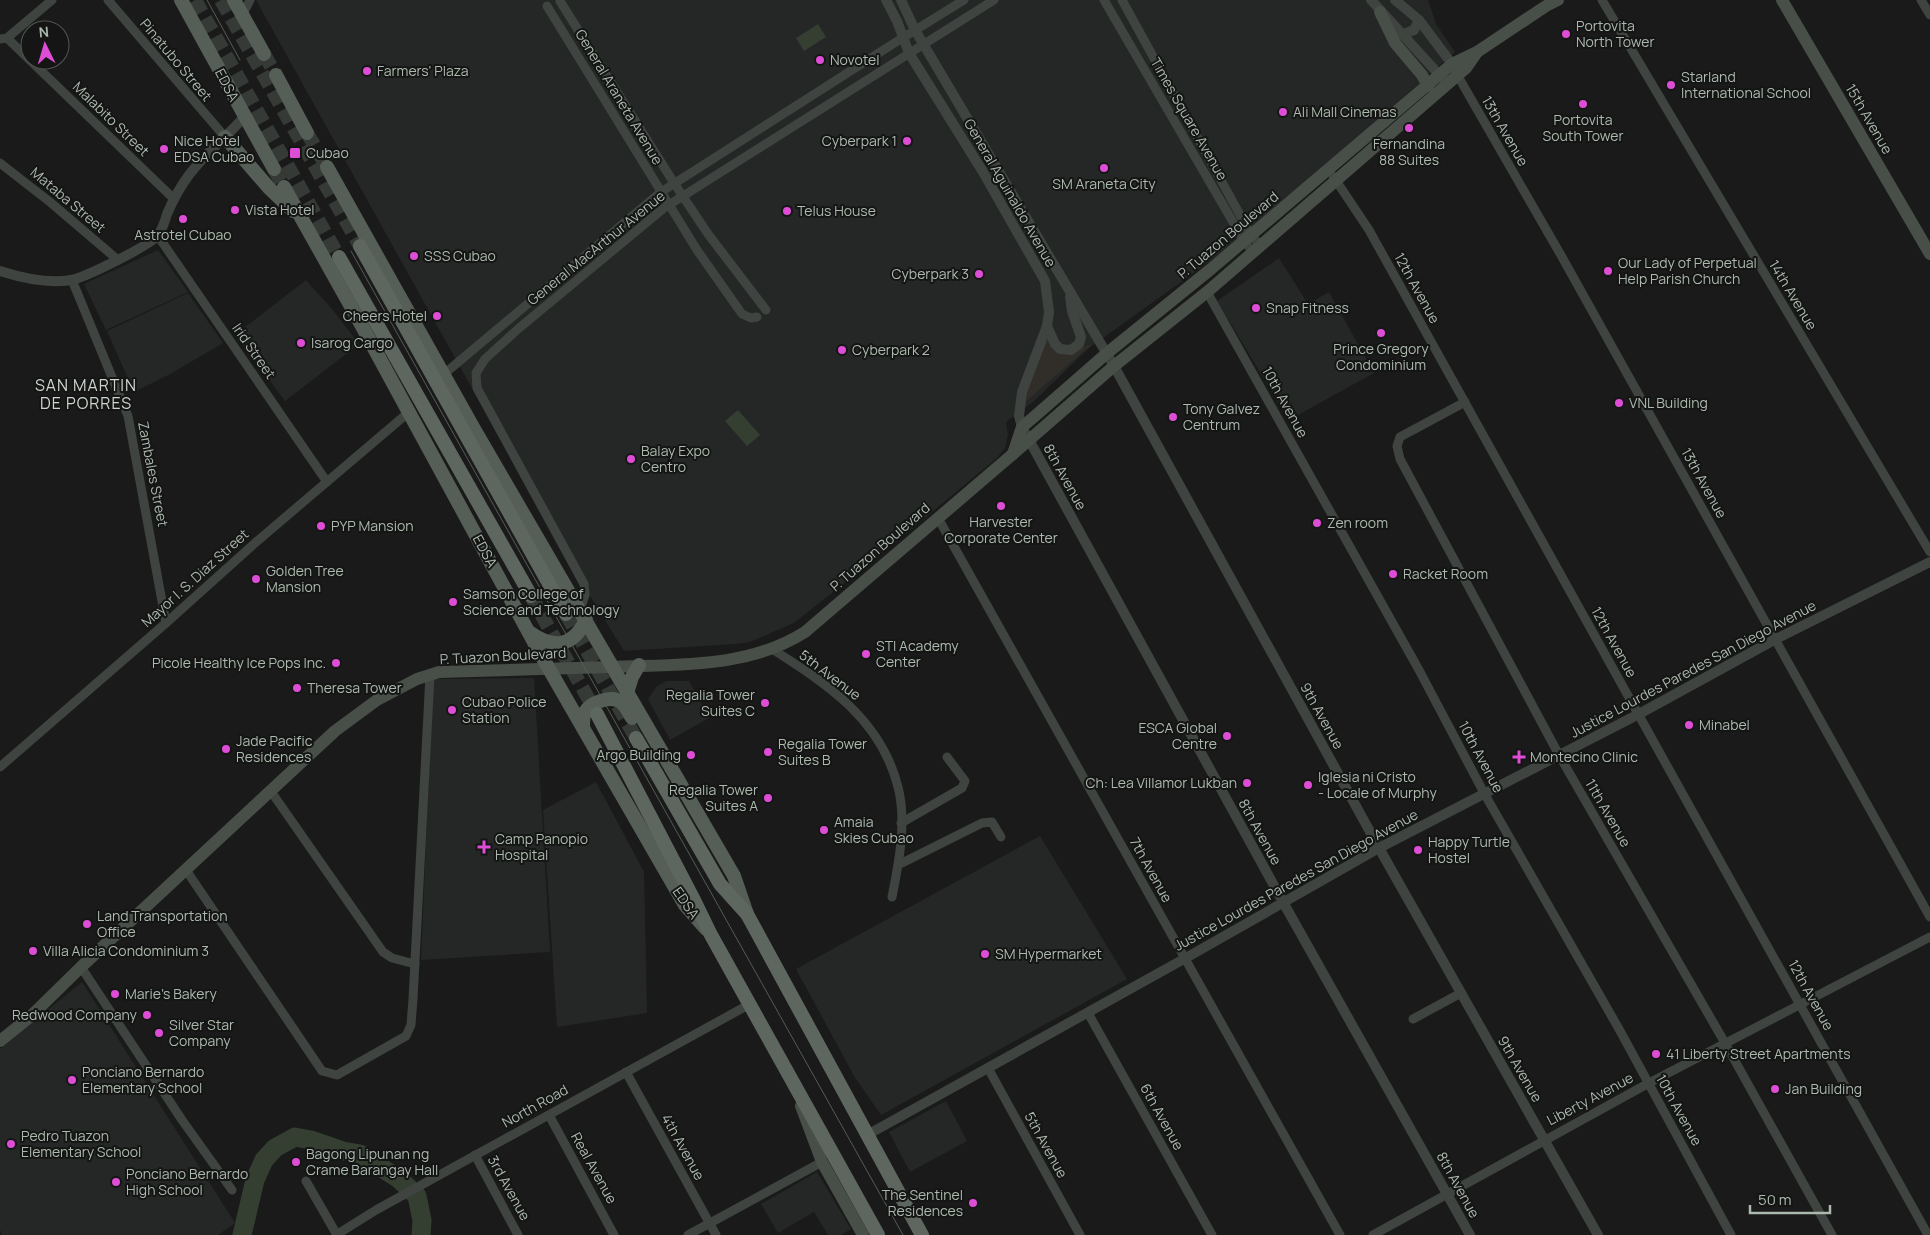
<svg xmlns="http://www.w3.org/2000/svg" width="1930" height="1235" viewBox="0 0 1930 1235" font-family="Manrope,sans-serif">
<rect width="100%" height="100%" fill="#191a19"/>
<g fill="#252726">
<polygon points="256,0 1428,0 1436,24 1455,52 1258,224 1209,262 1089,348 1033,402 1006,422 1008,435 1005,448 997,458 897,541 794,623 750,642 736,644 624,651 564,554"/>
<polygon points="158,250 188,292 106,330 84,284"/>
<polygon points="1279,258 1308,304 1329,292 1374,373 1289,420 1217,301"/>
<polygon points="306,280 332,309 359,344 285,401 235,335"/>
<polygon points="188,293 223,343 172,373 134,392 107,331"/>
<polygon points="534,678 550,952 421,960 433,679"/>
<polygon points="666,681 689,681 709,718 670,740 648,699 657,686"/>
<polygon points="596,782 644,872 647,1013 557,1027 543,810"/>
<polygon points="1040,836 1127,979 881,1115 854,1076 796,969"/>
<polygon points="82,982 235,1223 218,1235 2,1235 0,1230 0,1049"/>
<polygon points="946,1101 967,1141 910,1172 889,1132"/>
<polygon points="817,1172 851,1229 841,1235 828,1235 814,1212 778,1233 761,1204"/>
</g>
<polygon fill="#312d29" points="1046,336 1065,354 1092,344 1025,402 1028,388"/>
<g fill="#343f32">
<polygon points="818,24 826,37 804,51 796,38"/>
<polygon points="738,410 760,435 747,446 725,421"/>
</g>
<g fill="none" stroke-linecap="round" stroke-linejoin="round">
<polyline stroke="#343f32" stroke-width="19" points="242,1235 255,1180 264,1160 275,1148 295,1137 311,1140 343,1151 360,1154 399,1179 417,1196 422,1220 421,1235"/>
<g stroke="#363a37" stroke-width="14" stroke-dasharray="14 7" stroke-linecap="butt">
<polyline points="264,54 276,75"/>
<polyline points="307,133 327,167"/>
<polyline points="274,169 284,187"/>
</g>
<g stroke="#363a37" stroke-width="14" stroke-dasharray="14 7" stroke-linecap="butt">
<polyline points="195,0 339,257"/>
<polyline points="221,0 360,246"/>
<polyline points="531,596 597,714"/>
<polyline points="566,614 636,738"/>
</g>
<g stroke="#3f4440" stroke-width="9">
<polyline points="108,0 225,137"/>
<polyline points="1104,0 1244,241 1252,251"/>
<polyline points="1122,0 1251,235 1260,245"/>
<polyline points="1602,0 1930,552"/>
<polyline points="1921,0 1930,15"/>
<polyline points="560,1 674,183 708,234 766,310"/>
<polyline points="547,6 697,250 742,314 751,318 757,317"/>
<polyline points="242,16 250,0"/>
<polyline points="7,38 174,199"/>
<polyline points="0,39 7,38 52,0"/>
<polyline points="1455,71 1562,257 1930,917"/>
<polyline points="0,163 50,202 118,260"/>
<polyline points="1333,176 1369,230 1928,1235"/>
<polyline points="158,236 327,482"/>
<polyline points="72,280 128,416 166,623"/>
<polyline points="1207,292 1419,670 1484,793 1619,1029 1731,1235"/>
<polyline points="444,374 661,192 896,42 964,0"/>
<polyline points="1465,402 1400,437 1397,446 1400,459 1559,755 1725,1043 1832,1235"/>
<polyline points="938,518 1340,1235"/>
<polyline points="580,610 585,595 584,584 477,388 476,373 485,359 518,329 664,208 994,0"/>
<path d="M 772,649 C 827,684 881,719 898,787 C 907,822 899,862 892,897"/>
<polyline points="0,767 166,623 255,543 409,412"/>
<polyline points="270,790 383,952 392,958 415,964"/>
<polyline points="901,823 962,788 965,781 947,757"/>
<polyline points="898,865 982,823 992,822 1001,837"/>
<polyline points="186,870 322,1071 337,1075 406,1036 411,1025 413,999 430,675"/>
<polyline points="81,967 182,1120 232,1190"/>
<polyline points="1088,1013 1212,1235"/>
<polyline points="1413,1019 1461,993"/>
<polyline points="988,1068 1080,1235"/>
<polyline points="626,1072 716,1235"/>
<polyline points="549,1115 614,1235"/>
<polyline points="475,1155 518,1235"/>
<polyline points="306,1181 337,1235"/>
<polyline points="336,1235 376,1210 750,1004"/>
<polyline points="688,1235 822,1162"/>
<polyline points="1373,1235 1649,1083 1930,937"/>
</g>
<g stroke="#3f4440" stroke-width="10">
<polyline points="886,0 897,21 909,53 983,172 1045,281 1049,312 1047,326 1022,392 1019,416 1022,427 1283,902 1470,1235"/>
<polyline points="901,0 915,30 1114,366 1379,848 1598,1235"/>
<polyline points="1371,0 1444,80"/>
<polyline points="1395,0 1419,20 1452,64"/>
<polyline points="1399,33 1404,34 1414,30 1419,20"/>
<path d="M 0,271 C 22,278 48,284 71,280 C 84,278 151,245 158,235 C 162,230 165,221 167,214 C 173,200 180,187 189,175 C 205,153 227,137 244,117"/>
<polyline points="1047,326 1055,344 1060,349 1071,350 1079,344 1081,337 1072,311 1070,297"/>
<polyline points="867,1135 1184,959 1379,848 1639,714 1774,640 1930,562"/>
</g>
<g stroke="#484f49" stroke-width="12">
<polyline points="1782,0 1930,254"/>
<polyline points="1380,12 1395,43 1422,75 1428,86"/>
<polyline points="1013,454 1022,427 1035,416 1106,354 1211,269 1452,64 1477,52 1546,6 1558,0"/>
<path d="M 0,1041 L 31,1016 L 81,967 L 335,731 L 377,700 L 417,679 L 439,672 C 496,670 553,669 610,667 C 676,664 747,669 805,632 L 1013,454 L 1114,366 L 1207,292 L 1466,68 L 1477,52"/>
<polyline points="801,1106 822,1162 863,1235"/>
</g>
<g stroke="#565e58" stroke-width="14">
<polyline points="181,0 274,169"/>
<polyline points="234,0 264,54"/>
<polyline points="276,75 307,133"/>
<polyline points="225,137 269,188 293,211"/>
<polyline points="327,167 474,429 734,876 747,914"/>
<polyline points="284,187 362,326 541,655 685,905 706,929"/>
<path d="M 529,632 C 553,649 572,648 586,620"/>
<polyline points="627,693 632,677 639,665"/>
<path d="M 583,727 C 583,722 583,716 585,712 C 591,702 611,695 621,702 C 626,706 629,713 632,718"/>
</g>
<g stroke="#5e6660" stroke-width="14">
<polyline points="360,246 566,614"/>
<polyline points="339,257 531,596"/>
<polyline points="597,714 694,900 711,935 878,1235"/>
<polyline points="636,738 720,884 747,914 922,1235"/>
</g>
<g stroke="#555c56" stroke-width="1">
<polyline points="207,0 240,60"/>
<polyline points="351,251 903,1235"/>
</g>
</g>
<g fill="#de4dd5" stroke="#141514" stroke-width="2">
<circle cx="1566" cy="34" r="5"/>
<circle cx="820" cy="60" r="5"/>
<circle cx="367" cy="71" r="5"/>
<circle cx="1671" cy="85" r="5"/>
<circle cx="1583" cy="104" r="5"/>
<circle cx="1283" cy="112" r="5"/>
<circle cx="1409" cy="128" r="5"/>
<circle cx="907" cy="141" r="5"/>
<circle cx="164" cy="149" r="5"/>
<rect x="289" y="147" width="12" height="12" rx="2.5"/>
<circle cx="1104" cy="168" r="5"/>
<circle cx="235" cy="210" r="5"/>
<circle cx="787" cy="211" r="5"/>
<circle cx="183" cy="219" r="5"/>
<circle cx="414" cy="256" r="5"/>
<circle cx="1608" cy="271" r="5"/>
<circle cx="979" cy="274" r="5"/>
<circle cx="1256" cy="308" r="5"/>
<circle cx="437" cy="316" r="5"/>
<circle cx="1381" cy="333" r="5"/>
<circle cx="301" cy="343" r="5"/>
<circle cx="842" cy="350" r="5"/>
<circle cx="1619" cy="403" r="5"/>
<circle cx="1173" cy="417" r="5"/>
<circle cx="631" cy="459" r="5"/>
<circle cx="1001" cy="506" r="5"/>
<circle cx="1317" cy="523" r="5"/>
<circle cx="321" cy="526" r="5"/>
<circle cx="1393" cy="574" r="5"/>
<circle cx="256" cy="579" r="5"/>
<circle cx="453" cy="602" r="5"/>
<circle cx="866" cy="654" r="5"/>
<circle cx="336" cy="663" r="5"/>
<circle cx="297" cy="688" r="5"/>
<circle cx="765" cy="703" r="5"/>
<circle cx="452" cy="710" r="5"/>
<circle cx="1689" cy="725" r="5"/>
<circle cx="1227" cy="736" r="5"/>
<circle cx="226" cy="749" r="5"/>
<circle cx="768" cy="752" r="5"/>
<circle cx="691" cy="755" r="5"/>
<path d="M1516.5 749.5h5v5h5v5h-5v5h-5v-5h-5v-5h5z"/>
<circle cx="1247" cy="783" r="5"/>
<circle cx="1308" cy="785" r="5"/>
<circle cx="768" cy="798" r="5"/>
<circle cx="824" cy="830" r="5"/>
<path d="M481.5 839.5h5v5h5v5h-5v5h-5v-5h-5v-5h5z"/>
<circle cx="1418" cy="850" r="5"/>
<circle cx="87" cy="924" r="5"/>
<circle cx="33" cy="951" r="5"/>
<circle cx="985" cy="954" r="5"/>
<circle cx="115" cy="994" r="5"/>
<circle cx="147" cy="1015" r="5"/>
<circle cx="159" cy="1033" r="5"/>
<circle cx="1656" cy="1054" r="5"/>
<circle cx="72" cy="1080" r="5"/>
<circle cx="1775" cy="1089" r="5"/>
<circle cx="11" cy="1144" r="5"/>
<circle cx="296" cy="1162" r="5"/>
<circle cx="116" cy="1182" r="5"/>
<circle cx="973" cy="1203" r="5"/>
</g>
<g text-anchor="middle" stroke-width="4" stroke-linejoin="round" paint-order="stroke">
<g font-size="14" fill="#acb9ae" stroke="#141514" text-anchor="start">
<text x="1576" y="31">Portovita<tspan x="1576" dy="16">North Tower</tspan></text>
<text x="830" y="65">Novotel</text>
<text x="377" y="76">Farmers' Plaza</text>
<text x="1681" y="82">Starland<tspan x="1681" dy="16">International School</tspan></text>
<text x="1293" y="117">Ali Mall Cinemas</text>
<text x="1583" y="125" text-anchor="middle">Portovita<tspan x="1583" dy="16">South Tower</tspan></text>
<text x="174" y="146">Nice Hotel<tspan x="174" dy="16">EDSA Cubao</tspan></text>
<text x="897" y="146" text-anchor="end">Cyberpark 1</text>
<text x="1409" y="149" text-anchor="middle">Fernandina<tspan x="1409" dy="16">88 Suites</tspan></text>
<text x="306" y="158">Cubao</text>
<text x="1104" y="189" text-anchor="middle">SM Araneta City</text>
<text x="245" y="215">Vista Hotel</text>
<text x="797" y="216">Telus House</text>
<text x="183" y="240" text-anchor="middle">Astrotel Cubao</text>
<text x="424" y="261">SSS Cubao</text>
<text x="1618" y="268">Our Lady of Perpetual<tspan x="1618" dy="16">Help Parish Church</tspan></text>
<text x="969" y="279" text-anchor="end">Cyberpark 3</text>
<text x="1266" y="313">Snap Fitness</text>
<text x="427" y="321" text-anchor="end">Cheers Hotel</text>
<text x="311" y="348">Isarog Cargo</text>
<text x="1381" y="354" text-anchor="middle">Prince Gregory<tspan x="1381" dy="16">Condominium</tspan></text>
<text x="852" y="355">Cyberpark 2</text>
<text x="1629" y="408">VNL Building</text>
<text x="1183" y="414">Tony Galvez<tspan x="1183" dy="16">Centrum</tspan></text>
<text x="641" y="456">Balay Expo<tspan x="641" dy="16">Centro</tspan></text>
<text x="1001" y="527" text-anchor="middle">Harvester<tspan x="1001" dy="16">Corporate Center</tspan></text>
<text x="1327" y="528">Zen room</text>
<text x="331" y="531">PYP Mansion</text>
<text x="266" y="576">Golden Tree<tspan x="266" dy="16">Mansion</tspan></text>
<text x="1403" y="579">Racket Room</text>
<text x="463" y="599">Samson College of<tspan x="463" dy="16">Science and Technology</tspan></text>
<text x="876" y="651">STI Academy<tspan x="876" dy="16">Center</tspan></text>
<text x="326" y="668" text-anchor="end">Picole Healthy Ice Pops Inc.</text>
<text x="307" y="693">Theresa Tower</text>
<text x="755" y="700" text-anchor="end">Regalia Tower<tspan x="755" dy="16">Suites C</tspan></text>
<text x="462" y="707">Cubao Police<tspan x="462" dy="16">Station</tspan></text>
<text x="1699" y="730">Minabel</text>
<text x="1217" y="733" text-anchor="end">ESCA Global<tspan x="1217" dy="16">Centre</tspan></text>
<text x="236" y="746">Jade Pacific<tspan x="236" dy="16">Residences</tspan></text>
<text x="778" y="749">Regalia Tower<tspan x="778" dy="16">Suites B</tspan></text>
<text x="681" y="760" text-anchor="end">Argo Building</text>
<text x="1530" y="762">Montecino Clinic</text>
<text x="1318" y="782">Iglesia ni Cristo<tspan x="1318" dy="16">- Locale of Murphy</tspan></text>
<text x="1237" y="788" text-anchor="end">Ch: Lea Villamor Lukban</text>
<text x="758" y="795" text-anchor="end">Regalia Tower<tspan x="758" dy="16">Suites A</tspan></text>
<text x="834" y="827">Amaia<tspan x="834" dy="16">Skies Cubao</tspan></text>
<text x="495" y="844">Camp Panopio<tspan x="495" dy="16">Hospital</tspan></text>
<text x="1428" y="847">Happy Turtle<tspan x="1428" dy="16">Hostel</tspan></text>
<text x="97" y="921">Land Transportation<tspan x="97" dy="16">Office</tspan></text>
<text x="43" y="956">Villa Alicia Condominium 3</text>
<text x="995" y="959">SM Hypermarket</text>
<text x="125" y="999">Marie's Bakery</text>
<text x="137" y="1020" text-anchor="end">Redwood Company</text>
<text x="169" y="1030">Silver Star<tspan x="169" dy="16">Company</tspan></text>
<text x="1666" y="1059">41 Liberty Street Apartments</text>
<text x="82" y="1077">Ponciano Bernardo<tspan x="82" dy="16">Elementary School</tspan></text>
<text x="1785" y="1094">Jan Building</text>
<text x="21" y="1141">Pedro Tuazon<tspan x="21" dy="16">Elementary School</tspan></text>
<text x="306" y="1159">Bagong Lipunan ng<tspan x="306" dy="16">Crame Barangay Hall</tspan></text>
<text x="126" y="1179">Ponciano Bernardo<tspan x="126" dy="16">High School</tspan></text>
<text x="963" y="1200" text-anchor="end">The Sentinel<tspan x="963" dy="16">Residences</tspan></text>
</g>
<g font-size="14" fill="#acb9ae" stroke="#141514">
<text transform="translate(176 60) rotate(50)" y="5">Pinatubo Street</text>
<text transform="translate(227 85) rotate(62)" y="5">EDSA</text>
<text transform="translate(619 97) rotate(59)" y="5">General Araneta Avenue</text>
<text transform="translate(111 119) rotate(44)" y="5">Malabito Street</text>
<text transform="translate(1189 119) rotate(60)" y="5">Times Square Avenue</text>
<text transform="translate(1869 119) rotate(60)" y="5">15th Avenue</text>
<text transform="translate(1505 131) rotate(60)" y="5">13th Avenue</text>
<text transform="translate(1010 193) rotate(60)" y="5">General Aguinaldo Avenue</text>
<text transform="translate(68 200) rotate(40)" y="5">Mataba Street</text>
<text transform="translate(1228 235) rotate(-40)" y="5">P. Tuazon Boulevard</text>
<text transform="translate(596 248) rotate(-39)" y="5">General MacArthur Avenue</text>
<text transform="translate(1417 288) rotate(61)" y="5">12th Avenue</text>
<text transform="translate(1793 295) rotate(59)" y="5">14th Avenue</text>
<text transform="translate(254 351) rotate(55)" y="5">Irid Street</text>
<text transform="translate(1285 402) rotate(61)" y="5">10th Avenue</text>
<text transform="translate(153 474) rotate(79)" y="5">Zambales Street</text>
<text transform="translate(1065 477) rotate(61)" y="5">8th Avenue</text>
<text transform="translate(1704 483) rotate(61)" y="5">13th Avenue</text>
<text transform="translate(880 547) rotate(-41)" y="5">P. Tuazon Boulevard</text>
<text transform="translate(485 551) rotate(61)" y="5">EDSA</text>
<text transform="translate(195 578) rotate(-42)" y="5">Mayor I. S. Diaz Street</text>
<text transform="translate(1614 642) rotate(61)" y="5">12th Avenue</text>
<text transform="translate(503 656) rotate(-3)" y="5">P. Tuazon Boulevard</text>
<text transform="translate(1693 669) rotate(-28)" y="5">Justice Lourdes Paredes San Diego Avenue</text>
<text transform="translate(830 675) rotate(37)" y="5">5th Avenue</text>
<text transform="translate(1322 716) rotate(61)" y="5">9th Avenue</text>
<text transform="translate(1481 757) rotate(62)" y="5">10th Avenue</text>
<text transform="translate(1608 813) rotate(60)" y="5">11th Avenue</text>
<text transform="translate(1260 832) rotate(61)" y="5">8th Avenue</text>
<text transform="translate(1151 870) rotate(61)" y="5">7th Avenue</text>
<text transform="translate(1296 880) rotate(-29)" y="5">Justice Lourdes Paredes San Diego Avenue</text>
<text transform="translate(686 903) rotate(55)" y="5">EDSA</text>
<text transform="translate(1811 995) rotate(61)" y="5">12th Avenue</text>
<text transform="translate(1520 1069) rotate(60)" y="5">9th Avenue</text>
<text transform="translate(1590 1099) rotate(-28)" y="5">Liberty Avenue</text>
<text transform="translate(535 1106) rotate(-29)" y="5">North Road</text>
<text transform="translate(1679 1110) rotate(61)" y="5">10th Avenue</text>
<text transform="translate(1162 1117) rotate(61)" y="5">6th Avenue</text>
<text transform="translate(1046 1145) rotate(61)" y="5">5th Avenue</text>
<text transform="translate(683 1147) rotate(61)" y="5">4th Avenue</text>
<text transform="translate(594 1168) rotate(61)" y="5">Real Avenue</text>
<text transform="translate(1458 1185) rotate(61)" y="5">8th Avenue</text>
<text transform="translate(509 1188) rotate(61)" y="5">3rd Avenue</text>
</g>
<g font-size="16" letter-spacing="1" fill="#cdd5ce" stroke="#141514">
<text x="86" y="391">SAN MARTIN<tspan x="86" dy="18">DE PORRES</tspan></text>
</g>
</g>
<g transform="translate(45 45) rotate(355)"><circle r="24" fill="#141514" stroke="#515752"/>
<path d="M0-4L9 19L0 12L-9 19Z" fill="#de4dd5"/>
<text y="-8" font-size="14" font-weight="bold" text-anchor="middle" fill="#acb9ae">N</text>
</g>
<path d="M1750 1205v8h80v-8" fill="none" stroke="#acb9ae" stroke-width="2.5"/>
<text x="1758" y="1205" font-size="15" fill="#acb9ae" stroke="#141514" stroke-width="4" paint-order="stroke">50 m</text>
</svg>
